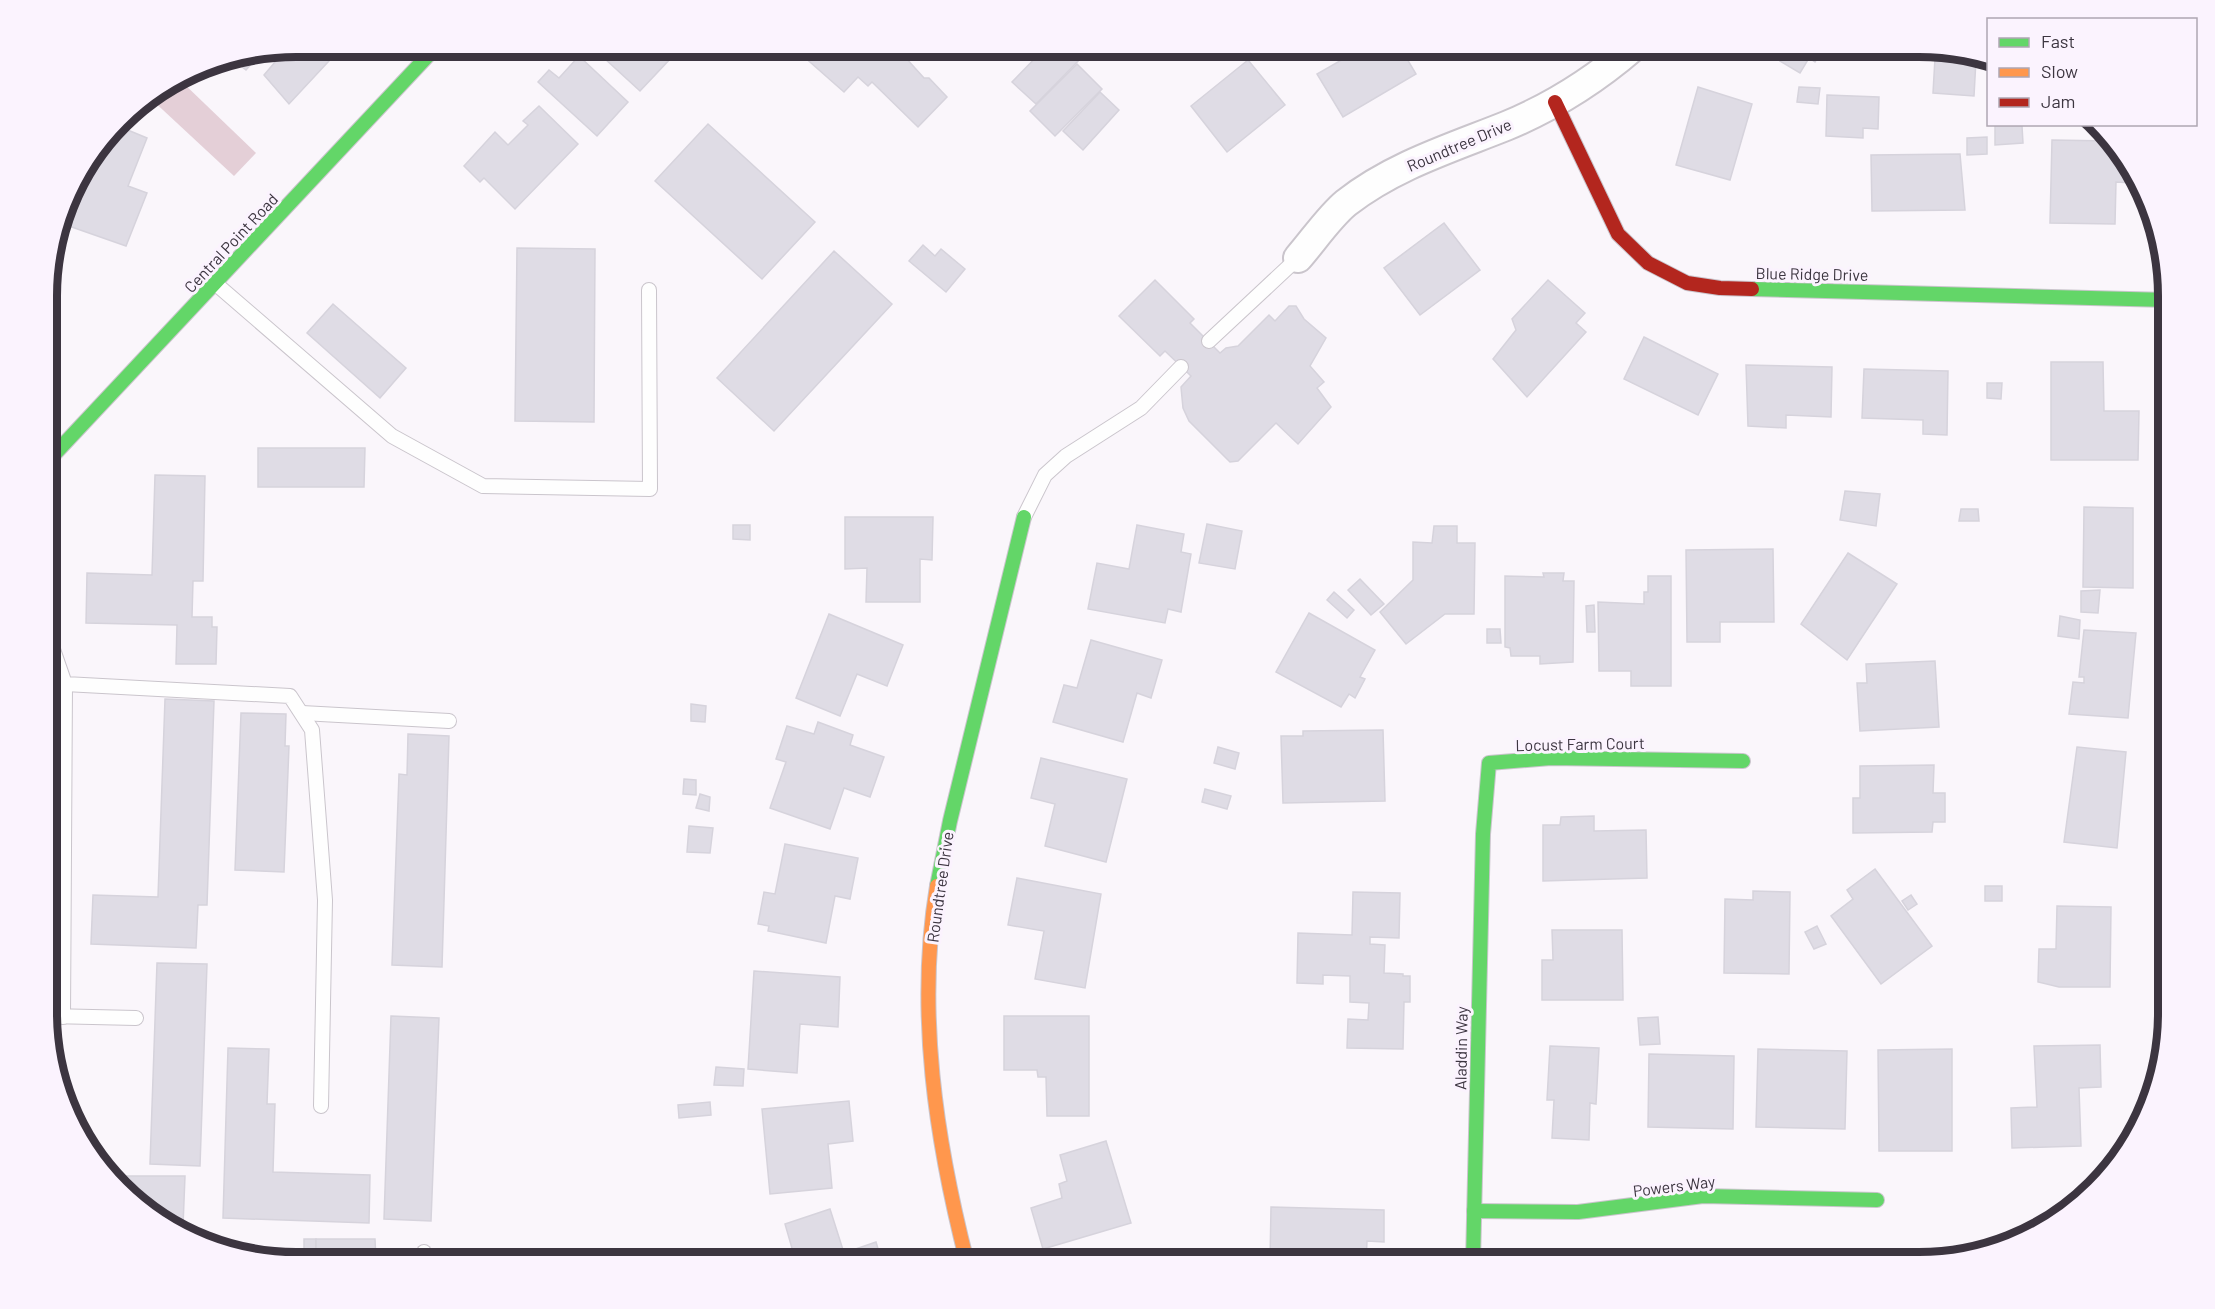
<svg xmlns="http://www.w3.org/2000/svg" width="2215" height="1309" viewBox="0 0 2215 1309" font-family="Barlow,sans-serif">
<rect width="100%" height="100%" fill="#faf6fb"/>
<polygon fill="#e4cfd7" points="179,79 256,153 234,176 149,97"/>
<g fill="#dfdce5" stroke="#d6d3dc" stroke-width="1.5">
<polygon points="296,46 342,47 289,104 264,75 287,48"/>
<polygon points="592,47 661,47 672,57 640,91"/>
<polygon points="796,47 896,47 924,78 929,78 947,97 918,127 872,82 868,86 858,77 844,92 794,48"/>
<polygon points="1046,47 1073,47 1083,56 1036,104 1012,82"/>
<polygon points="1364,47 1400,47 1416,74 1343,117 1317,74"/>
<polygon points="1762,47 1825,47 1815,62 1809,58 1800,73 1760,49"/>
<polygon points="261,53 246,70 232,59"/>
<polygon points="579,56 628,102 597,136 538,82 549,70 559,78"/>
<polygon points="1935,58 1976,60 1974,96 1933,93"/>
<polygon points="1248,60 1285,105 1227,152 1191,106"/>
<polygon points="1077,64 1102,89 1055,136 1030,111"/>
<polygon points="1698,87 1752,104 1730,180 1676,165"/>
<polygon points="1799,87 1820,88 1818,104 1797,102"/>
<polygon points="1100,92 1119,110 1083,150 1063,131"/>
<polygon points="1827,95 1879,97 1878,129 1863,128 1863,138 1826,136"/>
<polygon points="539,106 578,144 515,209 484,178 480,182 464,166 495,132 508,145 528,125 523,121"/>
<polygon points="708,124 815,222 762,279 655,181"/>
<polygon points="118,126 147,138 128,186 147,193 126,246 66,225 92,160"/>
<polygon points="1995,126 2022,126 2023,143 1995,145"/>
<polygon points="1987,137 1987,154 1967,155 1967,138"/>
<polygon points="2052,140 2109,141 2127,158 2132,169 2132,183 2116,182 2115,224 2050,223"/>
<polygon points="1960,154 1965,210 1872,211 1871,155"/>
<polygon points="1444,223 1480,270 1420,315 1384,268"/>
<polygon points="923,245 935,256 941,249 965,269 946,292 909,261"/>
<polygon points="517,248 595,249 594,422 515,421"/>
<polygon points="834,251 892,304 774,431 717,378"/>
<polygon points="1155,280 1194,319 1190,323 1220,353 1226,348 1238,346 1269,315 1275,321 1289,306 1296,306 1304,319 1326,338 1310,366 1324,382 1317,388 1331,407 1298,444 1276,423 1238,461 1230,462 1189,421 1183,408 1181,387 1191,376 1165,351 1160,356 1119,316"/>
<polygon points="1548,280 1585,313 1576,323 1586,332 1527,397 1493,359 1516,330 1512,319"/>
<polygon points="333,304 406,368 380,398 307,333"/>
<polygon points="1644,337 1718,374 1698,415 1624,379"/>
<polygon points="2051,362 2103,362 2104,411 2139,411 2138,460 2051,460"/>
<polygon points="1746,365 1832,367 1831,417 1786,415 1786,428 1748,426"/>
<polygon points="1864,369 1948,371 1947,435 1923,434 1923,420 1862,418"/>
<polygon points="1987,383 2002,383 2001,399 1987,398"/>
<polygon points="258,448 365,448 364,487 258,487"/>
<polygon points="155,475 205,476 203,581 193,581 192,617 212,617 212,627 217,627 216,664 176,664 177,625 86,623 87,573 152,575"/>
<polygon points="1845,491 1880,494 1876,526 1840,520"/>
<polygon points="2084,507 2133,508 2133,588 2083,587"/>
<polygon points="1961,509 1978,509 1979,521 1959,521"/>
<polygon points="845,517 933,517 932,560 920,559 920,602 866,602 867,568 845,569"/>
<polygon points="1207,524 1242,531 1235,569 1199,563"/>
<polygon points="733,525 750,525 750,540 733,539"/>
<polygon points="1137,525 1184,534 1181,552 1191,554 1181,612 1168,609 1165,623 1088,609 1097,563 1129,569"/>
<polygon points="1434,526 1457,526 1457,543 1475,543 1474,614 1445,614 1406,644 1380,612 1413,580 1413,542 1432,543"/>
<polygon points="1773,549 1774,622 1720,622 1720,642 1687,642 1686,550"/>
<polygon points="1848,553 1897,584 1847,660 1801,624"/>
<polygon points="1543,573 1564,573 1563,581 1574,581 1573,662 1540,664 1540,656 1511,656 1510,648 1505,647 1505,576 1544,577"/>
<polygon points="1648,576 1671,576 1671,686 1631,686 1631,671 1599,671 1598,602 1644,604 1644,592 1648,592"/>
<polygon points="1360,579 1384,604 1371,615 1348,590"/>
<polygon points="2100,590 2098,613 2081,612 2081,591"/>
<polygon points="1334,592 1354,610 1347,618 1327,600"/>
<polygon points="1594,605 1595,632 1587,632 1586,606"/>
<polygon points="1309,613 1375,650 1360,677 1365,679 1355,698 1349,694 1341,707 1276,672"/>
<polygon points="829,614 903,645 887,686 857,674 840,716 796,698"/>
<polygon points="2060,616 2080,620 2079,639 2058,636"/>
<polygon points="1487,629 1500,629 1501,643 1487,643"/>
<polygon points="2084,630 2136,633 2128,718 2069,714 2073,682 2084,683 2084,677 2079,677"/>
<polygon points="1091,640 1162,660 1151,698 1137,693 1123,742 1053,722 1064,685 1077,688"/>
<polygon points="1935,661 1939,727 1860,731 1857,683 1867,683 1866,664"/>
<polygon points="165,699 214,701 207,905 198,905 196,948 91,944 93,895 158,897"/>
<polygon points="691,704 706,706 705,722 691,721"/>
<polygon points="241,713 286,714 285,746 289,746 284,872 235,870"/>
<polygon points="818,722 853,735 850,745 884,757 870,797 844,788 830,829 770,808 786,762 776,759 787,726 814,734"/>
<polygon points="1383,730 1385,801 1283,803 1281,736 1303,736 1303,731"/>
<polygon points="408,734 449,736 442,967 392,965 399,774 407,775"/>
<polygon points="1218,747 1239,753 1235,769 1214,763"/>
<polygon points="2077,747 2126,752 2117,848 2064,842"/>
<polygon points="1041,758 1127,779 1106,862 1045,846 1055,804 1031,798"/>
<polygon points="1934,765 1933,793 1945,793 1945,822 1933,822 1932,832 1853,833 1853,798 1860,798 1860,766"/>
<polygon points="684,779 696,780 696,795 683,794"/>
<polygon points="1205,789 1231,796 1227,809 1202,802"/>
<polygon points="700,794 710,797 709,811 696,808"/>
<polygon points="1594,816 1594,831 1646,830 1647,878 1543,881 1543,825 1560,825 1561,817"/>
<polygon points="689,826 713,828 710,853 687,852"/>
<polygon points="785,844 858,858 850,899 835,896 826,943 768,931 769,926 758,924 764,892 775,894"/>
<polygon points="1875,869 1932,946 1881,984 1831,916 1853,899 1847,890"/>
<polygon points="1017,878 1101,894 1085,988 1035,979 1044,931 1008,925"/>
<rect x="1985" y="886" width="17" height="15"/>
<polygon points="1753,891 1790,892 1789,974 1724,973 1725,899 1753,900"/>
<polygon points="1353,892 1400,893 1399,938 1370,937 1370,944 1385,945 1384,973 1403,974 1403,976 1410,976 1410,1002 1404,1002 1403,1049 1347,1048 1348,1019 1368,1020 1369,1003 1350,1002 1350,976 1323,975 1323,984 1297,983 1298,933 1352,935"/>
<polygon points="1911,895 1917,904 1908,910 1902,901"/>
<polygon points="2057,906 2111,907 2110,987 2059,987 2038,982 2039,949 2056,949"/>
<polygon points="1817,926 1826,944 1814,949 1805,932"/>
<polygon points="1552,930 1622,930 1623,1000 1542,1000 1542,960 1553,960"/>
<polygon points="157,963 207,964 200,1166 150,1164"/>
<polygon points="754,971 840,977 838,1027 800,1024 797,1073 748,1069"/>
<polygon points="391,1016 439,1018 431,1221 384,1219"/>
<polygon points="1004,1016 1089,1016 1089,1116 1047,1116 1046,1077 1038,1077 1037,1070 1004,1070"/>
<polygon points="1658,1017 1660,1044 1640,1045 1638,1018"/>
<polygon points="2100,1045 2101,1087 2079,1088 2081,1146 2012,1148 2011,1108 2037,1107 2034,1046"/>
<polygon points="1550,1046 1599,1048 1596,1104 1590,1103 1589,1140 1552,1138 1554,1100 1547,1100"/>
<polygon points="228,1048 269,1049 267,1104 275,1104 273,1172 370,1175 369,1223 223,1218"/>
<polygon points="1758,1049 1847,1051 1845,1129 1756,1127"/>
<polygon points="1952,1049 1952,1151 1879,1151 1878,1050"/>
<polygon points="1649,1054 1734,1056 1733,1129 1648,1127"/>
<polygon points="716,1067 744,1069 743,1086 714,1085"/>
<polygon points="849,1101 853,1141 828,1144 832,1188 770,1194 762,1109"/>
<polygon points="710,1102 711,1115 679,1118 678,1105"/>
<polygon points="1106,1141 1131,1223 1043,1249 1031,1208 1062,1198 1059,1184 1067,1181 1060,1155"/>
<polygon points="114,1176 185,1176 183,1226 168,1226"/>
<polygon points="2071,1195 2086,1197 2069,1209"/>
<polygon points="1271,1207 1384,1210 1384,1242 1367,1241 1366,1262 1270,1262"/>
<polygon points="830,1209 844,1253 876,1242 882,1262 796,1262 785,1224"/>
<rect x="304" y="1239" width="12" height="14"/>
<polygon points="316,1239 375,1239 376,1261 316,1260"/>
<polygon points="1173,1257 1173,1262 1125,1262 1125,1258"/>
</g>
<g fill="none" stroke-linecap="round" stroke-linejoin="round">
<defs>
<g id="lane">
<polyline points="216,284 392,436 483,486 650,489 649,290"/>
<polyline points="1209,341 1298,258"/>
<polyline points="1024,517 1045,475 1066,456 1141,408 1181,367"/>
<polyline points="49,638 65,684 290,696 312,730 325,900 321,1106"/>
<polyline points="302,713 449,721"/>
<polyline points="49,798 64,798"/>
<polyline points="49,1016 136,1018"/>
<polyline points="63,1017 65,684"/>
<polyline points="424,1262 424,1252"/>
</g>
<path id="street" d="M 1298,258 C 1313,241 1329,217 1346,203 C 1393,166 1451,148 1506,126 C 1552,107 1596,79 1633,47"/>
<g id="fast">
<polyline points="1752,289 2168,300"/>
<polyline points="49,460 436,47"/>
<polyline points="937,886 950,821 1024,517"/>
<polyline points="1474,1211 1578,1212 1703,1196 1877,1200"/>
<polyline points="1473,1262 1483,834 1489,763 1551,758 1743,761"/>
</g>
<path id="slow" d="M 937,886 C 916,1011 936,1141 967,1262"/>
<polyline id="jam" points="1555,102 1618,234 1648,263 1687,283 1720,288 1752,289"/>
</defs>
<use href="#lane" stroke="#cac5cc" stroke-width="16"/>
<use href="#street" stroke="#cac5cc" stroke-width="32"/>
<use href="#fast" stroke="#cac5cc" stroke-width="16"/>
<use href="#slow" stroke="#cac5cc" stroke-width="16"/>
<use href="#jam" stroke="#cac5cc" stroke-width="16"/>
<use href="#lane" stroke="#fefefe" stroke-width="14"/>
<use href="#street" stroke="#fefefe" stroke-width="28"/>
<use href="#fast" stroke="#63d668" stroke-width="14"/>
<use href="#slow" stroke="#ff974d" stroke-width="14"/>
<use href="#jam" stroke="#b3261e" stroke-width="14"/>
</g>
<g text-anchor="middle" stroke-width="6" stroke-linejoin="round" paint-order="stroke">
<g font-size="16" fill="#3c3540" stroke="#fbf3fe">
<text transform="translate(1459 145) rotate(-23)" y="6">Roundtree Drive</text>
<text transform="translate(231 243) rotate(-47)" y="6">Central Point Road</text>
<text transform="translate(1812 274) rotate(1)" y="6">Blue Ridge Drive</text>
<text transform="translate(1580 744) rotate(-1)" y="6">Locust Farm Court</text>
<text transform="translate(940 887) rotate(-82)" y="6">Roundtree Drive</text>
<text transform="translate(1461 1048) rotate(-89)" y="6">Aladdin Way</text>
<text transform="translate(1674 1186) rotate(-7)" y="6">Powers Way</text>
</g>
</g>
<path d="M0 0H2215V1309H0ZM296 57H1919A239 239 0 0 1 2158 296V1013A239 239 0 0 1 1919 1252H296A239 239 0 0 1 57 1013V296A239 239 0 0 1 296 57Z" fill="#fbf3fe" fill-rule="evenodd"/>
<path fill="none" stroke="#3c3540" stroke-width="8" d="M296 57H1919A239 239 0 0 1 2158 296V1013A239 239 0 0 1 1919 1252H296A239 239 0 0 1 57 1013V296A239 239 0 0 1 296 57Z"/>
<rect x="1987" y="18" width="210" height="108" fill="#fbf3fe" stroke="#afa7b2" stroke-width="1.5"/>
<rect x="1999" y="38" width="30" height="9" fill="#63d668" stroke="#afa7b2" stroke-width="1.5"/>
<text x="2041" y="48" font-size="18" fill="#3c3540">Fast</text>
<rect x="1999" y="68" width="30" height="9" fill="#ff974d" stroke="#afa7b2" stroke-width="1.5"/>
<text x="2041" y="78" font-size="18" fill="#3c3540">Slow</text>
<rect x="1999" y="98" width="30" height="9" fill="#b3261e" stroke="#afa7b2" stroke-width="1.5"/>
<text x="2041" y="108" font-size="18" fill="#3c3540">Jam</text>
</svg>
